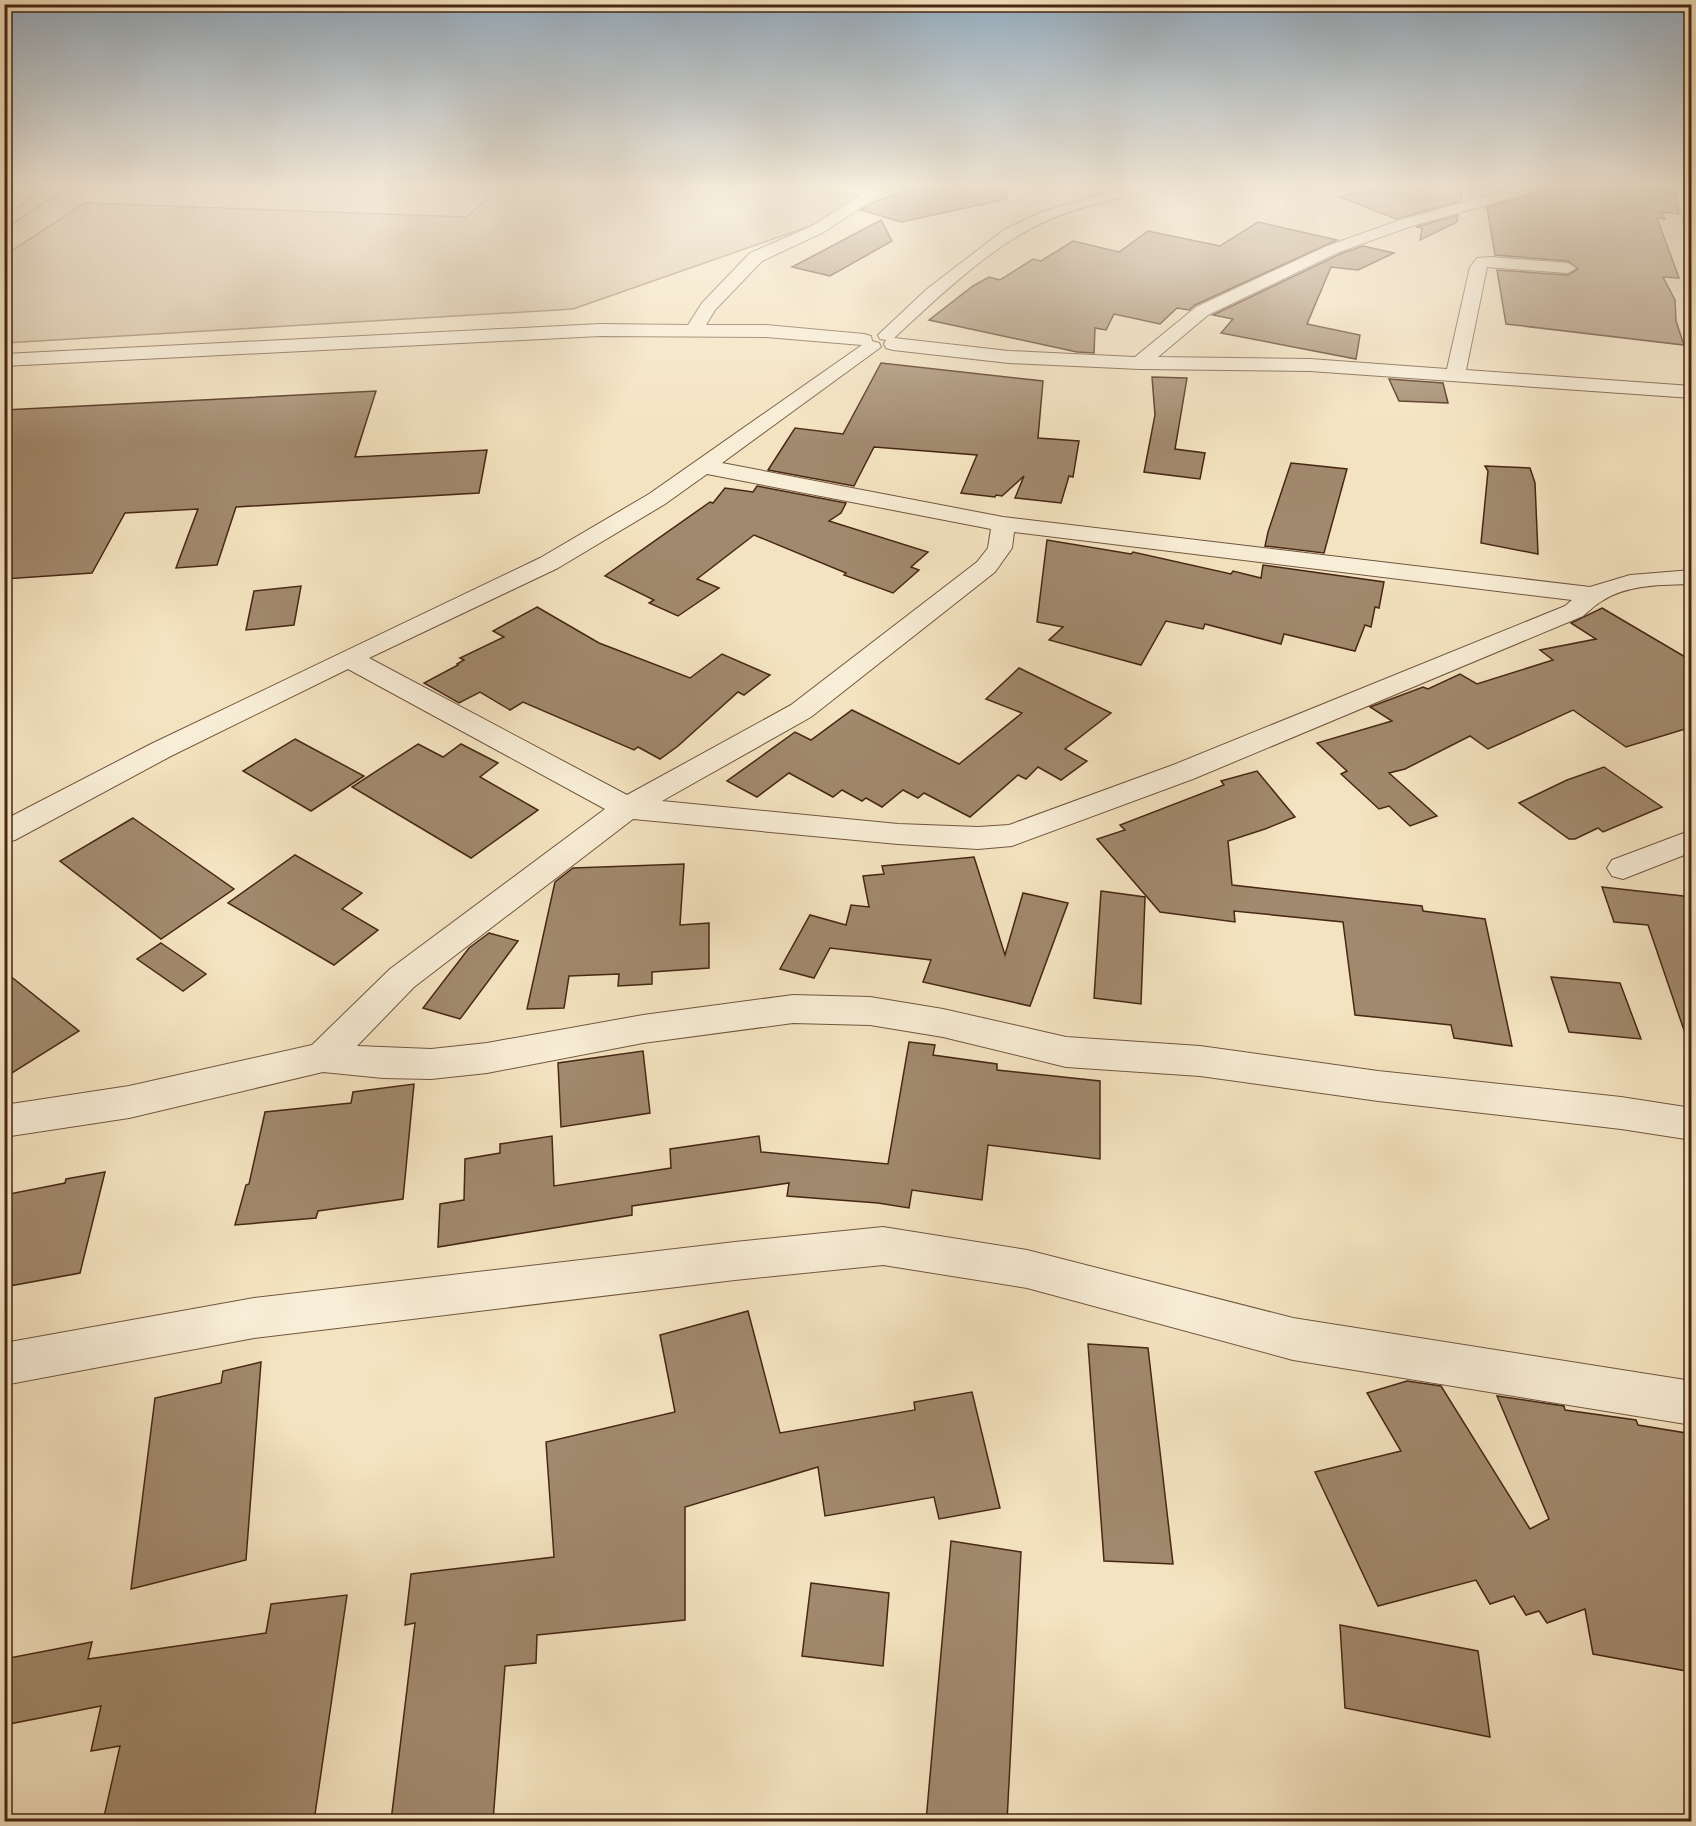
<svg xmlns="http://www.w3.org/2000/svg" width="1696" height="1826" viewBox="0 0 1696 1826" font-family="'IM FELL French Canon',serif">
<rect width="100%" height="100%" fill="#f4e3c0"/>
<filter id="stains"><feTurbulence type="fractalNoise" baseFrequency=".00333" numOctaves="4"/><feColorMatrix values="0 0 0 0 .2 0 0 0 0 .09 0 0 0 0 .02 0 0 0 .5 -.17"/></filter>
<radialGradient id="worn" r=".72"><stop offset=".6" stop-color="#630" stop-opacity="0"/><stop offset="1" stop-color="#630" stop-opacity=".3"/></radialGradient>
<polygon fill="#d7c3a3" stroke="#8f755b" stroke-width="1.5" points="502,186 780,186 865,195 813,225 573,309 5,343 5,255 85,203 466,217"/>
<g fill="#a1896d" stroke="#472713" stroke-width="1.5">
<polygon points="918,186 1006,186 1007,199 901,222 861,210 874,202"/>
<polygon points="1389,186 1463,186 1461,201 1396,219 1340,197"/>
<polygon points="1547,186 1655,186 1674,192 1679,214 1661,212 1665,219 1657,218 1679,278 1663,277 1675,300 1676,321 1684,345 1506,324 1497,270 1568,275 1578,269 1568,261 1495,255 1487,207 1544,191"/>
<polygon points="1458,215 1457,222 1420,240 1422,228 1416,227"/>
<polygon points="881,220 892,241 830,276 792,267"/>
<polygon points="1258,222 1337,240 1195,305 1189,310 1177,308 1160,324 1114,314 1106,330 1095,328 1094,353 1077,352 929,320 973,286 989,277 1000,280 1033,259 1041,261 1073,241 1119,252 1148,231 1220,246"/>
<polygon points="1363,246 1394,253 1358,270 1331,267 1307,324 1360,335 1356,359 1221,333 1233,319 1213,315 1340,254"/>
<polygon points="881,363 1043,381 1038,438 1079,441 1073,477 1069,476 1061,503 1015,498 1024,476 1002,496 996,495 995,497 961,493 977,455 874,447 854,486 768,470 795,428 843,434"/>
<polygon points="1152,377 1187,378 1175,449 1205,453 1200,479 1144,472 1155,415"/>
<polygon points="1389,379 1443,383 1448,403 1399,401"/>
<polygon points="376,391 355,457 487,450 479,493 236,507 217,565 176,568 198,509 125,513 92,573 4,579 4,410"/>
<polygon points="1291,463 1347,469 1324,553 1265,546 1268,532"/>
<polygon points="1485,466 1530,468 1535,483 1538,554 1481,543 1488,471"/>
<polygon points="757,486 846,503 841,513 829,521 928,552 911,567 919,570 893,593 844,575 846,573 754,535 697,579 719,588 678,616 649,603 654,600 605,576 710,502 713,503 725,488 753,492"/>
<polygon points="1047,540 1131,554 1133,552 1231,574 1233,571 1261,578 1263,565 1384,582 1379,608 1375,607 1371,627 1365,625 1355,651 1284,634 1281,644 1205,624 1203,629 1166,621 1141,665 1049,640 1063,627 1037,622"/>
<polygon points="301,586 294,625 246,630 254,591"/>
<polygon points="537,607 599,643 690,678 722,654 770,675 744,695 738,692 678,746 660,759 638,747 634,750 523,702 510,710 480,692 459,703 424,683 458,665 457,664 464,660 460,658 504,637 493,631"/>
<polygon points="1602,608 1692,661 1692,727 1626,747 1573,710 1488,749 1470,736 1405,769 1389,773 1437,816 1410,826 1389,806 1379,809 1341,774 1347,771 1317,743 1392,721 1370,707 1423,687 1428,689 1460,674 1477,684 1553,660 1540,650 1596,639 1571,623"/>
<polygon points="1019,668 1111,713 1065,749 1087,761 1061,780 1038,767 1026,779 1018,775 970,817 924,793 918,798 903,790 882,807 866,798 862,801 842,790 833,797 789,773 757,797 727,781 795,732 811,740 852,710 959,764 1022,713 986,699"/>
<polygon points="295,739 364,776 311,811 243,771"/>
<polygon points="418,744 443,757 461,744 498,763 480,777 538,810 471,858 352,787"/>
<polygon points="1604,767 1662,807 1603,832 1598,828 1575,839 1569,839 1519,803 1567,780"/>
<polygon points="1257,771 1295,817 1265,829 1228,841 1232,885 1422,906 1423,911 1485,919 1512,1046 1454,1038 1451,1025 1355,1015 1343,922 1234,911 1235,922 1160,912 1097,839 1125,830 1120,825 1224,785 1221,781"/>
<polygon points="133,818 234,889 161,939 60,861"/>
<polygon points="295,855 362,893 342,909 378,930 334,965 228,903"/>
<polygon points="974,857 1005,955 1023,893 1068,903 1030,1006 923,982 931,960 830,948 814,978 780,969 810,915 846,925 851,905 869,907 863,876 884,874 882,866"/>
<polygon points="684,864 680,925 709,923 709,968 652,972 652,984 618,986 619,974 569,976 564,1008 527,1009 555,882 573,868"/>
<polygon points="1602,887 1692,897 1692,1038 1687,1039 1648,925 1614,922"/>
<polygon points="1101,891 1145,897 1141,1004 1094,998"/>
<polygon points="489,933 518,941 460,1019 423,1008 469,948"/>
<polygon points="161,943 206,974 183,991 137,959"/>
<polygon points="4,971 79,1031 4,1078"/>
<polygon points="1551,977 1620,983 1641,1039 1569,1032"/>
<polygon points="909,1042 935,1045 933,1055 997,1064 997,1070 1100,1081 1100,1159 988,1145 982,1200 912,1190 909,1208 878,1203 787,1196 789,1183 632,1206 632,1215 438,1247 440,1204 464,1200 465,1159 500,1153 500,1144 552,1136 554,1186 671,1168 670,1149 759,1136 761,1152 888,1164"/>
<polygon points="643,1051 650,1113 561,1127 558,1063"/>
<polygon points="414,1084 403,1199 318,1211 316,1218 235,1225 246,1185 249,1184 265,1112 351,1103 353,1092"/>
<polygon points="105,1172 80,1273 4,1287 4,1195 65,1183 66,1179"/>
<polygon points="748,1311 780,1433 915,1410 914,1402 972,1392 1000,1508 939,1519 934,1497 825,1516 818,1467 685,1507 685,1620 537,1635 536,1663 505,1666 493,1821 391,1821 415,1623 405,1625 411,1574 554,1557 546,1442 675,1412 660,1335"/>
<polygon points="1088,1344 1148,1348 1173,1564 1104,1561"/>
<polygon points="261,1362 246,1560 131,1589 155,1398 221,1383 223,1371"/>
<polygon points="1407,1381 1441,1386 1530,1529 1549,1519 1497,1396 1564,1406 1565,1410 1636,1420 1638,1425 1692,1434 1692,1672 1593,1654 1585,1609 1547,1623 1539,1611 1526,1615 1514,1596 1490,1604 1476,1580 1378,1606 1315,1472 1401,1451 1367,1393"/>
<polygon points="951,1541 1021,1552 1007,1821 926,1821"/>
<polygon points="811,1583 889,1593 883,1666 802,1656"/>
<polygon points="347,1595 314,1821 103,1821 120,1746 91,1751 101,1706 4,1725 4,1659 92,1642 88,1659 266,1633 271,1604"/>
<polygon points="1340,1625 1478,1651 1490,1737 1345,1708"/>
</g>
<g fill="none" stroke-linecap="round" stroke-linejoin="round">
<defs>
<g id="minor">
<polygon points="52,186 69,186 4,229 4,217"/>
<path d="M 813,186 L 886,186 L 880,195 L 824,232 L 762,261 L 715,310 L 706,325 L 766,325 L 864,334 L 871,336 L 872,341 L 879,343 L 881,347 L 722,463 L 1003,517 L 1590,587 L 1630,575 L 1692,570 L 1692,584 C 1663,585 1627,584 1602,601 C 1595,605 1589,611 1583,616 L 1193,779 L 1012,846 L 978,849 L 898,844 L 633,819 L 414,987 L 357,1046 L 431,1049 L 487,1043 L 643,1015 L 793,995 L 870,997 L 943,1009 L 1066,1037 L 1200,1046 L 1378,1071 L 1621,1097 L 1692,1108 L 1692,1140 L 1621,1129 L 1378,1101 L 1200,1076 L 1066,1067 L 943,1037 L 870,1025 L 793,1023 L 643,1043 L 487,1073 L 431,1079 L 383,1078 L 323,1072 L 129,1118 L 4,1137 L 4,1105 L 129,1086 L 312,1045 L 390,969 L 605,809 L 348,669 L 171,756 L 15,840 L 4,843 L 4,820 L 151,744 L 540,558 L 649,494 L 862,345 L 766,337 L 600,336 L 4,366 L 4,354 L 600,324 L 688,325 L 702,303 L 750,253 L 812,226 L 860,195 L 820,190 ZM 707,474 L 991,529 L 988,548 L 977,562 L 791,705 L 627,795 L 369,658 L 558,568 L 665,504 ZM 1014,532 L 1572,600 L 1565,606 L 1173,765 L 1009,825 L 978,827 L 898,824 L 662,801 L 811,717 L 995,572 L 1012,548 Z"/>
<path d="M 1130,186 L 1154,186 L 1152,189 C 1119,199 1082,205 1051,219 C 995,242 938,297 894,338 L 1009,351 L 1135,357 L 1196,307 L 1327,246 L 1400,220 L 1521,186 L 1545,186 L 1543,189 L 1412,226 L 1339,252 L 1208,315 L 1158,357 L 1310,359 L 1447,369 L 1470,267 L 1477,258 L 1491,257 L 1568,263 L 1576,268 L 1568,273 L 1487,267 L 1466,370 L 1692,386 L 1692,398 L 1310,371 L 1140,369 L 1009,363 L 893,350 L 886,348 L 884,344 L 886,340 L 880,339 L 878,335 L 927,289 L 1004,230 L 1041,212 Z"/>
<polygon points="1686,186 1692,194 1692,228 1684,223 1676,190 1678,187"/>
<polygon points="1692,830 1692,852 1623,879 1612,876 1607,868 1612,860"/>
<polygon points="883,1227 1027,1250 1293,1318 1692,1381 1692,1425 1293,1360 1027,1288 883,1265 735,1280 254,1338 4,1385 4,1343 254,1298 735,1242"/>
</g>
</defs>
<use href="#minor" stroke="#72563e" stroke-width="2"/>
<use href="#minor" fill="#f8edd6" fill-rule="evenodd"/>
</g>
<linearGradient id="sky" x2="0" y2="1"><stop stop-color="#95adc0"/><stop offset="0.42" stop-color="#faf2e3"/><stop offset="1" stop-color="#faf2e3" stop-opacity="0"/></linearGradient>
<rect width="1696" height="442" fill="url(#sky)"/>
<rect width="1696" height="1826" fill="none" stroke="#f4e3c0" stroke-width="24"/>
<rect x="6" y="6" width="1684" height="1814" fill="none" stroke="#472713" stroke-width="3"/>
<rect x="12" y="12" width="1672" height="1802" fill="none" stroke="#472713" stroke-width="1.5"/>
<rect width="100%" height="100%" filter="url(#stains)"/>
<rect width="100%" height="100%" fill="url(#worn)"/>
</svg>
